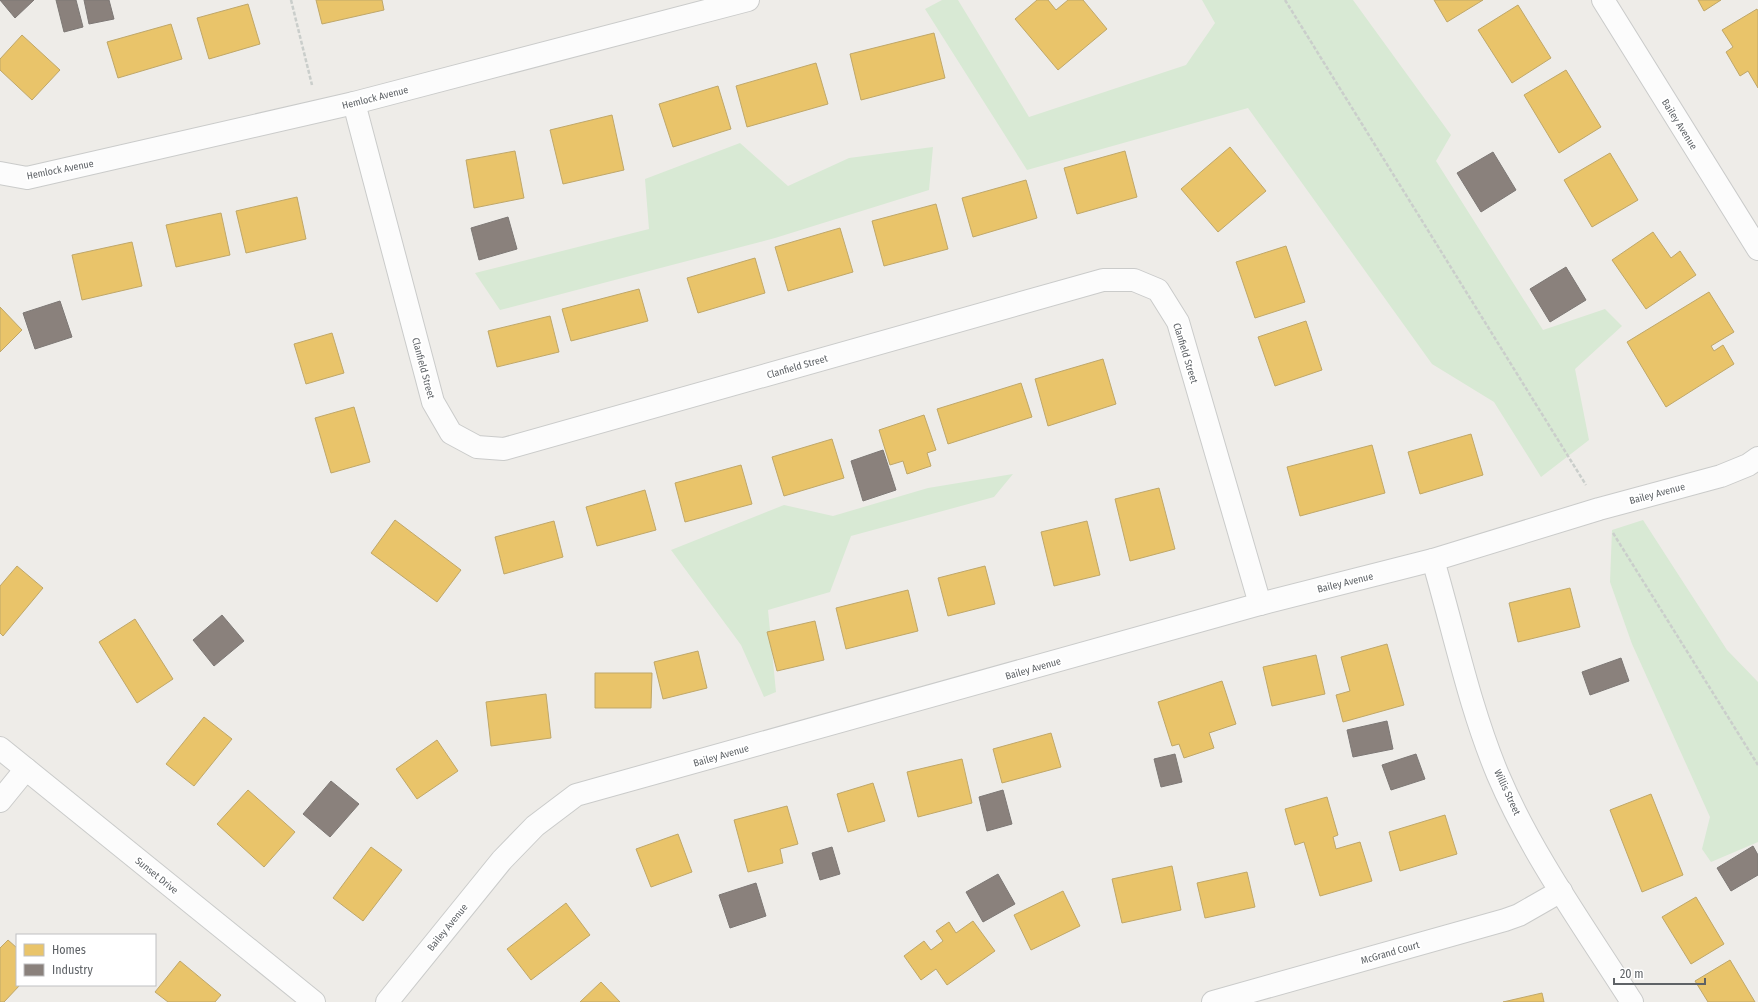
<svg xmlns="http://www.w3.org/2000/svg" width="1758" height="1002" viewBox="0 0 1758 1002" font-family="'Fira Sans Condensed',sans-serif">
<rect width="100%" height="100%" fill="#eeece8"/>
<g fill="#d8e9d4">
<polygon points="942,0 958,0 1029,117 1186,65 1215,23 1202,0 1353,0 1451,135 1436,161 1543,330 1605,309 1622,326 1575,369 1589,440 1541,477 1494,402 1432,364 1248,108 1027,170 925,9"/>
<polygon points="740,143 788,186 849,158 933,147 929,190 775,238 500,310 475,273 649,229 645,179"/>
<polygon points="1013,474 994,497 851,536 830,592 768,610 776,692 764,697 741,645 671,550 784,505 833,516 928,488"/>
<polygon points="1643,520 1727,650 1758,682 1758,842 1711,862 1702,849 1710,817 1632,644 1610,582 1612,530"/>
</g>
<g fill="#e9c46a" stroke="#bfa769">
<polygon points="316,0 382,0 384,10 322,24"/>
<polygon points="1037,0 1048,0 1056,10 1068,0 1083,0 1107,29 1058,70 1015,19"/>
<polygon points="1434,0 1483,0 1447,22"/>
<polygon points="1698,0 1721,0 1704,11"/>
<polygon points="248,4 260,44 209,59 197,18"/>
<polygon points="1518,5 1551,58 1512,83 1478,30"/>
<polygon points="1757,9 1758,11 1758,88 1748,71 1740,76 1726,52 1733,47 1722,30"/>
<polygon points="171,24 182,59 118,78 107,42"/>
<polygon points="934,33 945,78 861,100 850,54"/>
<polygon points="22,35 60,70 32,100 0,70 0,59"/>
<polygon points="816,63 828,104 747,127 736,86"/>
<polygon points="1566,70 1601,127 1559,153 1524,95"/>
<polygon points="718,86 731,129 673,147 659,104"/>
<polygon points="612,115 624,170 563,184 550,130"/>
<polygon points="1230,147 1266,191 1218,232 1181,189"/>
<polygon points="515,151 524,198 474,208 466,160"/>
<polygon points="1125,151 1137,197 1077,214 1064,168"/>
<polygon points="1610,153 1638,200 1592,227 1564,180"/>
<polygon points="1026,180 1037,218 973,237 962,198"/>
<polygon points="297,197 306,239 246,253 236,211"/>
<polygon points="936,204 948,249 884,266 872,221"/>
<polygon points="221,213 230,255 176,267 166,225"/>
<polygon points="840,228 853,272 788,291 775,247"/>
<polygon points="1653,232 1671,258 1680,251 1696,275 1646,309 1612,260"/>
<polygon points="132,242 142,286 82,300 72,255"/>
<polygon points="1286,246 1305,302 1255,318 1236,262"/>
<polygon points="755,258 765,293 698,313 687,278"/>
<polygon points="639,289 648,321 571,341 562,309"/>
<polygon points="1709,292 1734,332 1711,346 1714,351 1723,345 1734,364 1666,407 1627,342"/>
<polygon points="0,307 22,330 0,352"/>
<polygon points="550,316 559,352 497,367 488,331"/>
<polygon points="1306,321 1322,370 1275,386 1258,337"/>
<polygon points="332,333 344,373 306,384 294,344"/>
<polygon points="1103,359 1116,404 1048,426 1035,379"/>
<polygon points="1021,383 1032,417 948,444 937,409"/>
<polygon points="354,407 370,462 331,473 315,418"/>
<polygon points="924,415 936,450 927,453 931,466 907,474 903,461 890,465 879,430"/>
<polygon points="1471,434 1483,475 1420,494 1408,452"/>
<polygon points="832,439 844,478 784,496 772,457"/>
<polygon points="1372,445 1385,493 1300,516 1287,467"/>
<polygon points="741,465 752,504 685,522 675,483"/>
<polygon points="1159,488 1175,549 1130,561 1115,499"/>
<polygon points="645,490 656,530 597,546 586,507"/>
<polygon points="395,520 461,570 437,602 371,553"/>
<polygon points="554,521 563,557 504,574 495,537"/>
<polygon points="1087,521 1100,575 1054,586 1041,532"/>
<polygon points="17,566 43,588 3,636 0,633 0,586"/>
<polygon points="985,566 995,604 948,616 938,578"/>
<polygon points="1570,588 1580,627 1518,642 1509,603"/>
<polygon points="908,590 918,631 846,649 836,608"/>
<polygon points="135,619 173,679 137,703 99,642"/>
<polygon points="815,621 824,660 777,671 767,632"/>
<polygon points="1387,644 1404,705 1343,722 1336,695 1350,691 1341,657"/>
<polygon points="698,651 707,688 663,699 654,662"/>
<polygon points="1316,655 1325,694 1272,706 1263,667"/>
<polygon points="595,673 652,673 651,708 595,708"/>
<polygon points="1222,681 1236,724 1209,733 1214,748 1184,758 1179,744 1172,746 1158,702"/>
<polygon points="546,694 551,738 491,746 486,702"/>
<polygon points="204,717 232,739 194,786 166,764"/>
<polygon points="1051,733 1061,767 1002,783 993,749"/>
<polygon points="437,740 458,771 417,799 396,769"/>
<polygon points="962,759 972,803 918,817 907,772"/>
<polygon points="873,783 885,821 848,832 837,794"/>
<polygon points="248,790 295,832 264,867 217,824"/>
<polygon points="1651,794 1683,875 1642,892 1610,810"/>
<polygon points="1327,797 1338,835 1333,837 1336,849 1360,842 1372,881 1320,896 1304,842 1295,845 1285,809"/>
<polygon points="787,806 798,844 780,849 783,863 748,872 734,820"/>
<polygon points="1445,815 1457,854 1400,871 1389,832"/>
<polygon points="678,834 692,872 651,887 636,849"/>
<polygon points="371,847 402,870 363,921 333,898"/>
<polygon points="1172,866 1181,910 1122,923 1112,879"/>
<polygon points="1247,872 1255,907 1205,918 1197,883"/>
<polygon points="1063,891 1080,926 1031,950 1014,915"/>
<polygon points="1696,897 1724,944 1691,964 1662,917"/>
<polygon points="566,903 590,935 531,980 507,949"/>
<polygon points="973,921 995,951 947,985 936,969 921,980 904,956 924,941 931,950 943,941 936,931 949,922 956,933"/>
<polygon points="8,940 17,948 17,985 20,985 4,1002 0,1002 0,948"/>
<polygon points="1730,960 1755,1002 1708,1002 1695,981"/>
<polygon points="180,961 221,995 215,1002 168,1002 155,992"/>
<polygon points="601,982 620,1002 580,1002"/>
<polygon points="1542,993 1544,1002 1503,1002"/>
</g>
<g fill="#8a817c" stroke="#7d7875">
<polygon points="0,0 34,0 15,18"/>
<polygon points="56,0 76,0 83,27 64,32"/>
<polygon points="84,0 109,0 114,19 89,24"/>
<polygon points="1493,152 1516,190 1481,212 1457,173"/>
<polygon points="508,217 517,249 479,260 471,228"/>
<polygon points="1566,267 1586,300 1550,322 1530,289"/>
<polygon points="60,301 72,337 35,349 23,313"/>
<polygon points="883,450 896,490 863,501 851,461"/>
<polygon points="222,615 244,641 214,666 193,640"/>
<polygon points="1621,658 1629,681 1590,695 1582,672"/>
<polygon points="1387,721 1393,749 1353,757 1347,730"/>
<polygon points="1175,754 1182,782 1161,787 1154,759"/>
<polygon points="1416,754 1425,779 1391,790 1382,765"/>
<polygon points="331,781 359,804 330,837 303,814"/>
<polygon points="1003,790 1012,824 987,831 979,797"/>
<polygon points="1753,846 1758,855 1758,875 1731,891 1717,868"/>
<polygon points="832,847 840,874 820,880 812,853"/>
<polygon points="998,874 1015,904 983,922 966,892"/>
<polygon points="756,883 766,916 730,928 719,895"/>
</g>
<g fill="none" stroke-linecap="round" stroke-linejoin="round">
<defs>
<g id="minor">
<polyline points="1603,0 1758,249"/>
<polyline points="354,103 433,402 451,433 477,447 504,449 1103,280 1134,280 1158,290 1178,322 1260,604"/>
<polyline points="0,173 27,178 354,103 748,0"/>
<path d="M 1433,560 C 1454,631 1469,706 1498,775 C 1532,855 1585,928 1632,1002"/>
<polyline points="0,801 26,769"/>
<polyline points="387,1002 502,860 535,826 576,795 1260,604 1433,560 1599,509 1721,476 1748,465 1758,458"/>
<polyline points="1213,1002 1505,920 1519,915 1561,891"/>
</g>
<polyline id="tertiary" points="0,748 314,1002"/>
</defs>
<use href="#minor" stroke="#cacbca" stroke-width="24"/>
<use href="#tertiary" stroke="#cacbca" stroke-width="24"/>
<g stroke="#cacecb" stroke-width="2.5" stroke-dasharray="4 2" stroke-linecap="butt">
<polyline points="291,0 312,85"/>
<polyline points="1285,0 1586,485"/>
<polyline points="1613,533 1758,765"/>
</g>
<use href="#minor" stroke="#fcfcfc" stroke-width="22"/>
<use href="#tertiary" stroke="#fcfcfc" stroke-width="22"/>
</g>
<g text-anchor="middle" stroke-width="4" stroke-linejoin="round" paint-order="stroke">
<g font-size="10" fill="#5e6266" stroke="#fff">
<text transform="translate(375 97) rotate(-14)" y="4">Hemlock Avenue</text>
<text transform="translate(1680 124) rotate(58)" y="4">Bailey Avenue</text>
<text transform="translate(60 169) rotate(-11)" y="4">Hemlock Avenue</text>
<text transform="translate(1186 353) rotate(73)" y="4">Clanfield Street</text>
<text transform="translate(797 366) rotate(-16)" y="4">Clanfield Street</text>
<text transform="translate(424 368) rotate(75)" y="4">Clanfield Street</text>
<text transform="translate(1657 493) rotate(-15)" y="4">Bailey Avenue</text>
<text transform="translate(1345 582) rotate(-14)" y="4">Bailey Avenue</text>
<text transform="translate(1033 668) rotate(-16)" y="4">Bailey Avenue</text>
<text transform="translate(721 755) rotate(-16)" y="4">Bailey Avenue</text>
<text transform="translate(1508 792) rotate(65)" y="4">Willis Street</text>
<text transform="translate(157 875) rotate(39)" y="4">Sunset Drive</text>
<text transform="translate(447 927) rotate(-51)" y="4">Bailey Avenue</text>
<text transform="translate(1390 952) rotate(-16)" y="4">McGrand Court</text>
</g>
</g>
<rect x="16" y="934" width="140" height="52" fill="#ffffff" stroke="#bfc0c2"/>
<rect x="24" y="944" width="20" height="12" fill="#e9c46a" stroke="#bfc0c2"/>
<text x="52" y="954" font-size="12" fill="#5e6266">Homes</text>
<rect x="24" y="964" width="20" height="12" fill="#8a817c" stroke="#bfc0c2"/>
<text x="52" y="974" font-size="12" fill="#5e6266">Industry</text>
<path d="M1614 978v6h91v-6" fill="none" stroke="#5e6266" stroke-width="2"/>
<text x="1620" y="978" font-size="12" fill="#5e6266" stroke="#ffffff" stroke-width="3" paint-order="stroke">20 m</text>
</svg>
